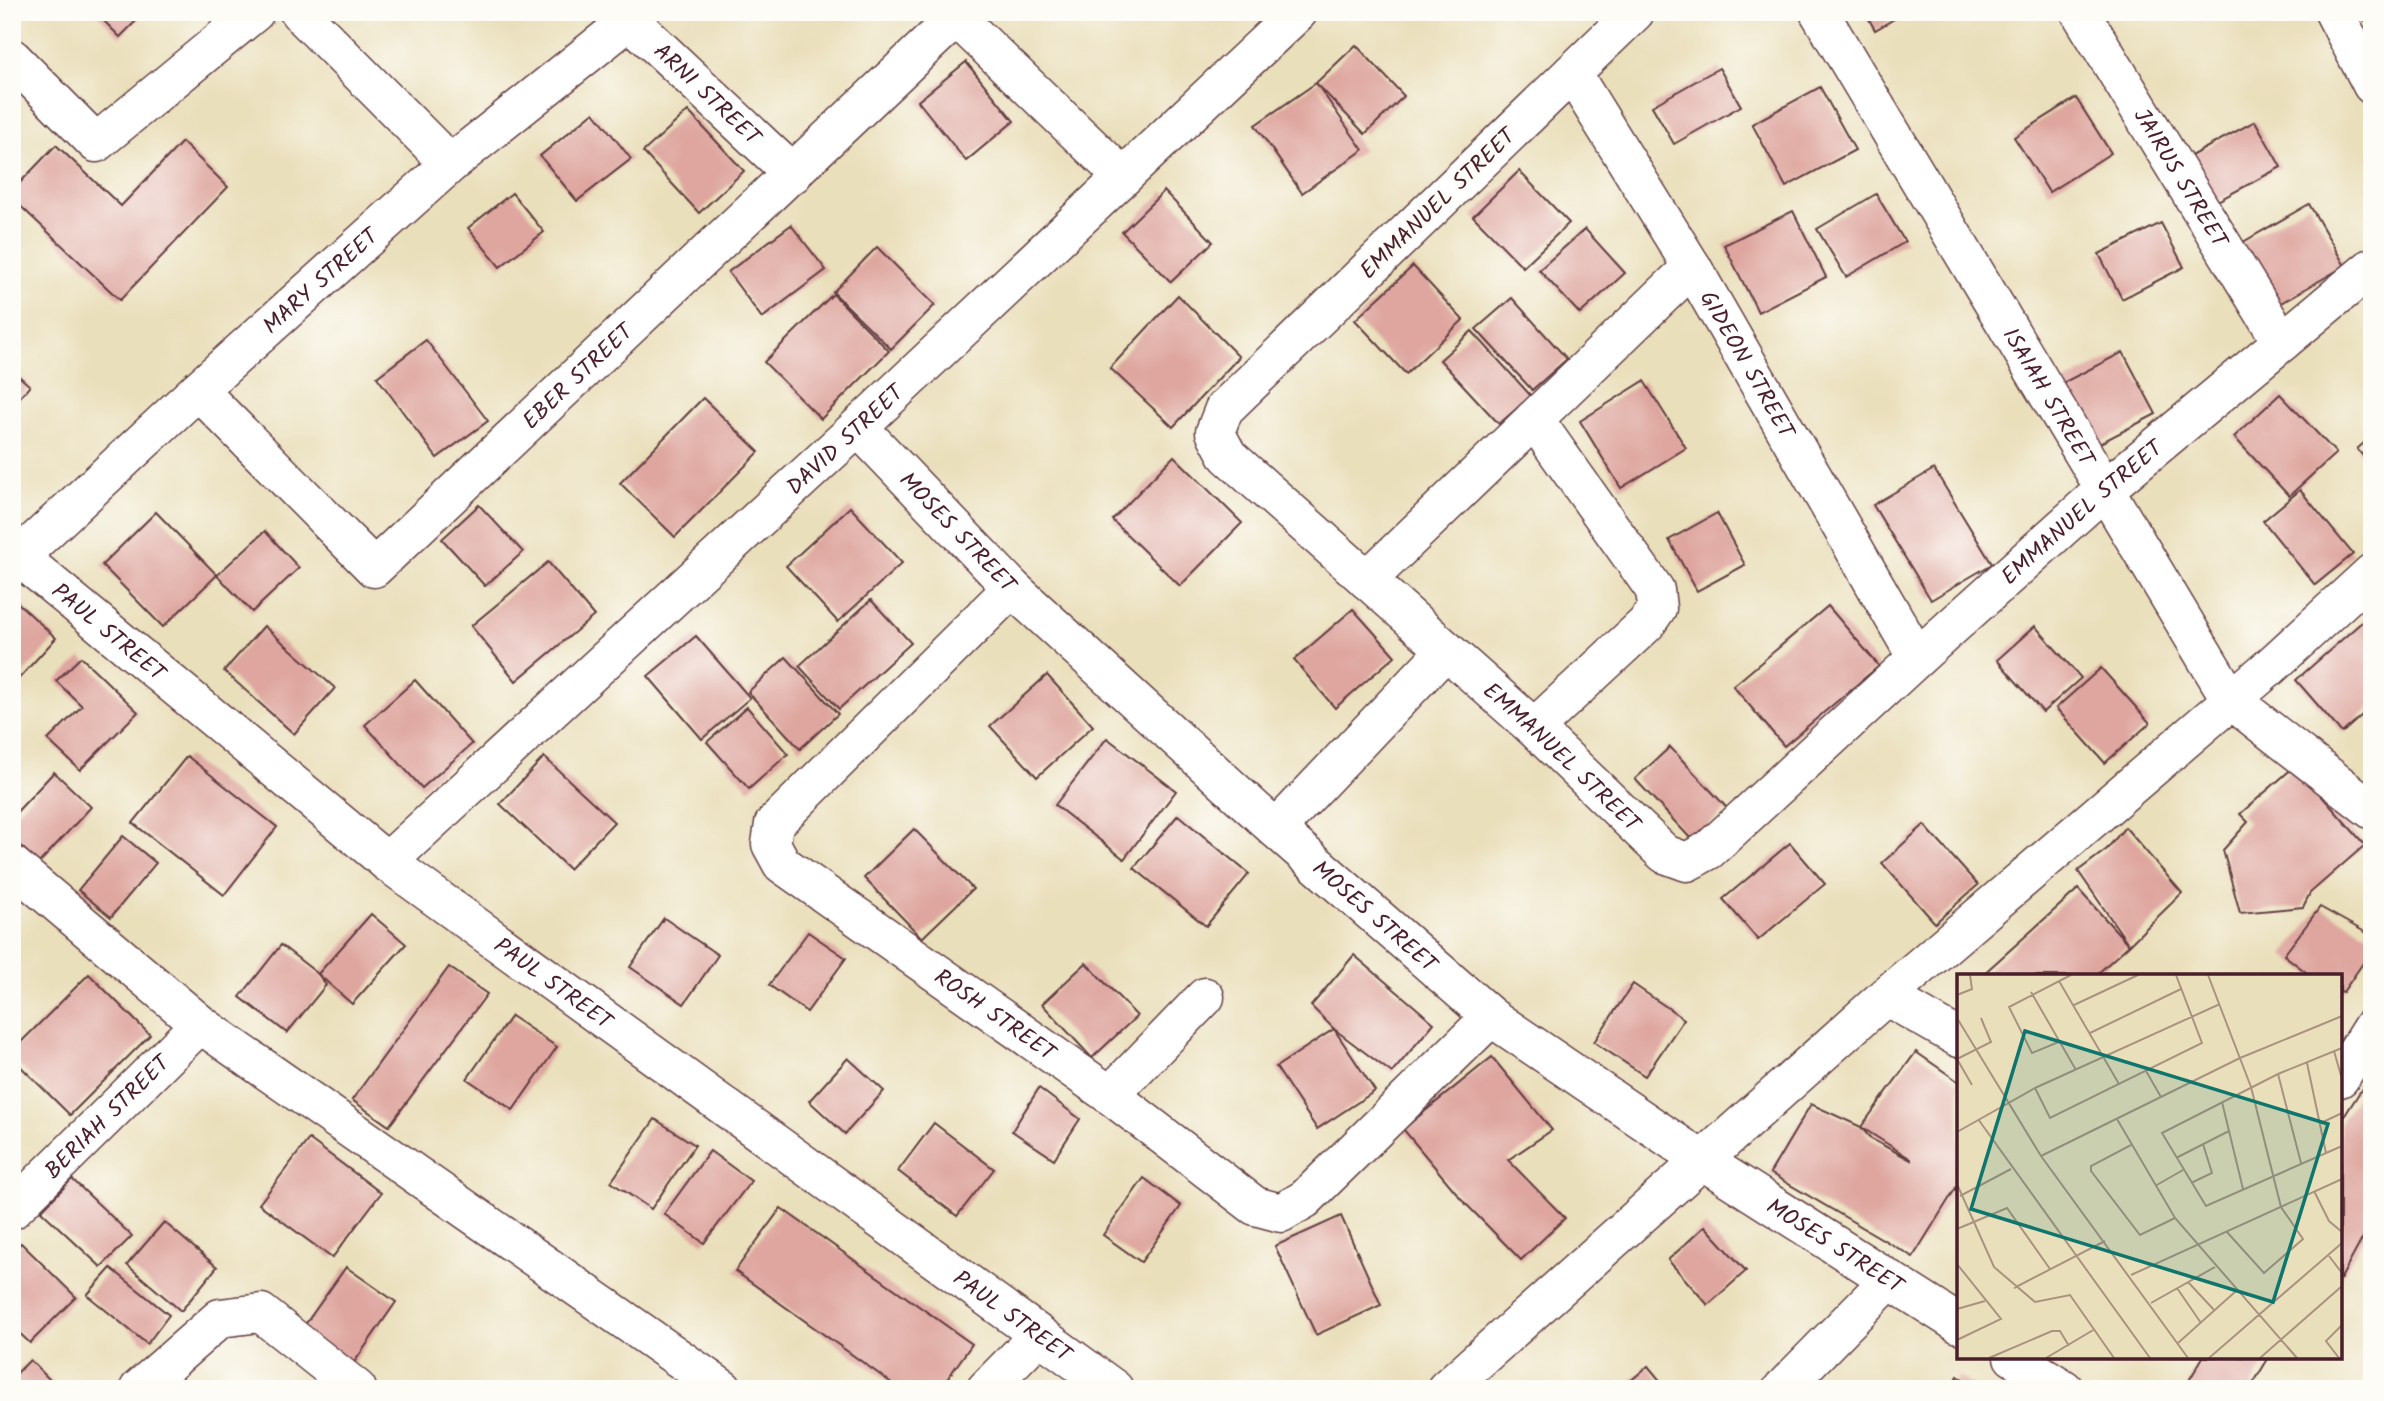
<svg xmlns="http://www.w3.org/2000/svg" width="2384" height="1401" viewBox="0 0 2384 1401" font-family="Kalam,sans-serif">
<rect width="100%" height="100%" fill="#fdfcf7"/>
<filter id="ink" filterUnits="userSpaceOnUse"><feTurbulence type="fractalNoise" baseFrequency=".0143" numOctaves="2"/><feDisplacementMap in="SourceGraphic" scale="14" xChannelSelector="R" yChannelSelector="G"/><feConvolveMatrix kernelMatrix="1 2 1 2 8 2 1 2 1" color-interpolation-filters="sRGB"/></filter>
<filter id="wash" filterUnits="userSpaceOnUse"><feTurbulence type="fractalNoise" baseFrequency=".00686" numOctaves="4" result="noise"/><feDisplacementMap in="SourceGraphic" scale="28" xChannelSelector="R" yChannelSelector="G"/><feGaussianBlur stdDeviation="1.57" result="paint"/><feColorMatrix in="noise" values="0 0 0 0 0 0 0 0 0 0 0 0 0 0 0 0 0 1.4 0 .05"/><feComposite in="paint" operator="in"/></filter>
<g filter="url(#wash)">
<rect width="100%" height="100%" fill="#eadfbb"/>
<g id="blocks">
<g fill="#dea69f" fill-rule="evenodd">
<polygon points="95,12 145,12 120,37"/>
<polygon points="1865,12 1906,12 1875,30"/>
<polygon points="2358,12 2372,12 2372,30"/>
<polygon points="1356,45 1404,96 1365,134 1316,83 1363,150 1302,193 1255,125 1316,83"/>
<polygon points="966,62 1014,121 966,161 918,101"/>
<polygon points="1719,68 1741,106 1674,144 1652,106"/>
<polygon points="1820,87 1855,150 1786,187 1752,124"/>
<polygon points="2076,98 2111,153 2049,192 2014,137"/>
<polygon points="688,111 744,171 699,213 643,152"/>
<polygon points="594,112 631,159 577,201 540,156"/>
<polygon points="2255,121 2281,167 2214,203 2189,157"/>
<polygon points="182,142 228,187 120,300 12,198 12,191 56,145 121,206"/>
<polygon points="1519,171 1569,223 1523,267 1473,216"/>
<polygon points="1164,191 1213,242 1171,282 1122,232"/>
<polygon points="512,193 544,232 500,267 468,228"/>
<polygon points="1876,194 1905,242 1846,277 1817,229"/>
<polygon points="2309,204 2345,266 2267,311 2231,249"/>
<polygon points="1793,211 1826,277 1758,312 1724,245"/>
<polygon points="2161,223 2184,267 2122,299 2099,254"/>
<polygon points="791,225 826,270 762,318 728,272"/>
<polygon points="1585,229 1625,273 1580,314 1539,270"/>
<polygon points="877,247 935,305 891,349 833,292"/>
<polygon points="1413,266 1463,320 1406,374 1355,320"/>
<polygon points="833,294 889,351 821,419 764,362"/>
<polygon points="1178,295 1239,357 1173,427 1110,368"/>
<polygon points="1512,298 1567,359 1532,390 1476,329"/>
<polygon points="1472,331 1531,396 1499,424 1440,360"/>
<polygon points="426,340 488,421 437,458 377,377"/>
<polygon points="2123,352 2156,414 2085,451 2053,388"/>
<polygon points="12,370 30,386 12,406"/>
<polygon points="1644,381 1686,448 1621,488 1580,421"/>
<polygon points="2280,394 2336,453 2289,496 2234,437"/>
<polygon points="703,398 759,452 675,537 620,483"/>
<polygon points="2372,436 2372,466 2357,449"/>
<polygon points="1174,456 1242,523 1180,586 1112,520"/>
<polygon points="1934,469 1992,564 1931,600 1873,505"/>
<polygon points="2300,490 2353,554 2315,585 2263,521"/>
<polygon points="479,505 523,552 485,586 442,539"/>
<polygon points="850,507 902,563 838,622 786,566"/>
<polygon points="156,512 217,575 163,627 102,565"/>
<polygon points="1717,513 1745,565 1697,591 1669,540"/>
<polygon points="265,531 299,568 252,612 217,575"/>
<polygon points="548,562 594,616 516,681 471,626"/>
<polygon points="871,600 911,643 839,709 799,666"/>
<polygon points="18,603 56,638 12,686 12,609"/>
<polygon points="1828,606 1879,666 1784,746 1733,686"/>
<polygon points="1353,609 1395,656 1335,708 1294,660"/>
<polygon points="2372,613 2372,706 2342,733 2296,680"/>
<polygon points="264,626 335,688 294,734 224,671"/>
<polygon points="2035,626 2081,678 2043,712 1997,660"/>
<polygon points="696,636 750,698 702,739 648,676"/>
<polygon points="81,657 138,712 80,770 48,740 82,706 56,681"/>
<polygon points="786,657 838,714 800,749 748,692"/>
<polygon points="2101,668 2150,723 2105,763 2056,708"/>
<polygon points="1047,675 1093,726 1037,777 990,726"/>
<polygon points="415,680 472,744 422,788 365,725"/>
<polygon points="747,707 788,754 749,789 707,742"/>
<polygon points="1107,738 1176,791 1124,859 1055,805"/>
<polygon points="1670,747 1727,808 1692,840 1635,779"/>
<polygon points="187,756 277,827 224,895 133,823"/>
<polygon points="544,757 614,822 569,869 500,804"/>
<polygon points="2295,766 2365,845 2310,893 2303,907 2240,913 2223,850 2248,822 2240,814"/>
<polygon points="54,772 91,807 39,863 12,838 12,817"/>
<polygon points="1178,815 1249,874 1206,926 1134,868"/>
<polygon points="1924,825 1978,885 1935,923 1882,863"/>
<polygon points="2125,827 2182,893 2129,945 2095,976 1981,976 2078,889 2129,945 2078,871 2107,849"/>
<polygon points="914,829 973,889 922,938 864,878"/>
<polygon points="123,836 156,863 111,917 78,890"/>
<polygon points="1790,843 1825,884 1758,940 1723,899"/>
<polygon points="2320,907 2372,936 2372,950 2343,992 2340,991 2340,976 2311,976 2284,955"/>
<polygon points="371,914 406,944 352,1004 318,974"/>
<polygon points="664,918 718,955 684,1004 630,967"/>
<polygon points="808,932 846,958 807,1012 769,985"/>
<polygon points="281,945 318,974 326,985 287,1033 240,997"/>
<polygon points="1354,955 1434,1023 1392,1073 1334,1029 1311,1006"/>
<polygon points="1086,963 1137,1016 1092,1058 1042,1004"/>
<polygon points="449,967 487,994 389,1126 352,1100"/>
<polygon points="89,974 150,1035 70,1115 12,1058 12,1051"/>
<polygon points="1633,984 1684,1019 1645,1076 1594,1042"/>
<polygon points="511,1016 557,1047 513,1110 467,1079"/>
<polygon points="1334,1029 1375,1091 1317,1129 1276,1067"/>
<path d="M 1916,1052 L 1959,1082 L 1959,1187 L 1957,1186 L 1913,1257 L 1770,1173 L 1811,1104 L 1861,1127 ZM 1861,1127 L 1911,1159 L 1911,1160 L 1871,1139 Z"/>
<polygon points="1492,1057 1552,1130 1508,1160 1565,1218 1521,1260 1464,1202 1403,1129"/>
<polygon points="848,1058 884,1091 845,1134 809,1101"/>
<polygon points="2368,1079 2372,1081 2372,1221 2340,1280 2340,1123"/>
<polygon points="1039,1088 1080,1119 1054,1159 1012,1131"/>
<polygon points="655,1119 695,1145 651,1209 611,1182"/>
<polygon points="934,1123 994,1169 957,1216 898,1171"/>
<polygon points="309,1139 381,1193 332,1258 259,1204"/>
<polygon points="710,1151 751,1181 704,1243 664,1214"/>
<polygon points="1144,1178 1181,1206 1141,1262 1103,1235"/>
<polygon points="72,1179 132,1236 101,1267 41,1211"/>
<polygon points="781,1208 972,1344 940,1389 900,1389 735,1271"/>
<polygon points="1341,1216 1381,1305 1316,1335 1275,1246"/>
<polygon points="164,1222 217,1267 181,1311 127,1265"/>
<polygon points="1705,1226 1746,1271 1708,1305 1668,1260"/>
<polygon points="21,1243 76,1297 30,1343 12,1326 12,1252"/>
<polygon points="346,1267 396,1302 353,1364 302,1329"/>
<polygon points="111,1268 169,1315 147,1344 87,1295"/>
<polygon points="2203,1357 2269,1357 2250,1389 2195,1389 2187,1384"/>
<polygon points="30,1360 59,1389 12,1389 12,1378"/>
<polygon points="1648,1366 1667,1389 1621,1389"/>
<polygon points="1958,1376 1978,1389 1951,1389"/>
</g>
</g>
</g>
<g filter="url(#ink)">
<use href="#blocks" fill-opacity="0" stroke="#623c41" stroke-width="2"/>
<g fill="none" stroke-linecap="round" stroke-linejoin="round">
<defs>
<g id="minor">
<polyline points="299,12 450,164"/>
<path id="s1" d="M 621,12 L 793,174"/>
<path id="s2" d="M 1635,12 L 1224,409 L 1215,432 L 1228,456 L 1534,728 L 1665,854 L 1687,862 L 1709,850 L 1917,658 L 2104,490 L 2372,267"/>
<path id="s3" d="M 1819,12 L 2231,700 L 2372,810"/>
<path id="s4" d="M 2080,12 L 2282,342"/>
<polyline points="2334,12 2372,85"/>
<polyline points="956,17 1123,177"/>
<polyline points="12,58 96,143 255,12"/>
<path id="s5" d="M 1572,73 L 1692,267 L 1917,658"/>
<path id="s6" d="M 198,390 L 374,568 L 962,12"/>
<path id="s7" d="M 858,427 L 1012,588 L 1276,829 L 1491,1017 L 1703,1161 L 1959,1324"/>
<path id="s8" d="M 12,551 L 387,862 L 1114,1389"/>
<path id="s9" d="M 12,563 L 198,390 L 450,164 L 640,12"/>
<polyline points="1367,580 1692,267"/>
<path id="s10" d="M 1012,588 L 774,824 L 771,844 L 782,864 L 1110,1095 L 1255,1206 L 1281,1213 L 1305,1199 L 1491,1017"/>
<polyline points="1534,728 1646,624 1657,608 1655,590 1534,419"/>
<polyline points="1276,829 1446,650"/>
<path id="s11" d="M 387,862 L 858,427 L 1298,12"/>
<polyline points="12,865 200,1024 723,1389"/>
<polyline points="1886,996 1959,1038"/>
<polyline points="2340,1078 2372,1027"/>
<polyline points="1110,1095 1205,997"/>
<path id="s12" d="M 12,1210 L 200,1024"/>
<polyline points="2013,1357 2064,1389"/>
<polyline points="139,1389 220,1318 261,1313 357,1389"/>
<polyline points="986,1389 1039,1335"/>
<polyline points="1446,1389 1886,996 2271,666 2372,573"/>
<polyline points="1782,1389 1889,1280"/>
</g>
</defs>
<use href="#minor" stroke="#623c41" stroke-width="41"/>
<use href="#minor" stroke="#fff" stroke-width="38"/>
</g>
</g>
<g text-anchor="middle" stroke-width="6" stroke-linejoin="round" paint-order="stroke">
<g font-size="23" fill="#4a1f2b" stroke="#fdfcf7">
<text dy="8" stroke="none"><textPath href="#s1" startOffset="119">ARNI STREET</textPath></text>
<text dy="8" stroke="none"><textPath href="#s4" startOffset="194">JAIRUS STREET</textPath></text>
<text transform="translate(1437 203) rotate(-44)" y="8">EMMANUEL STREET</text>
<text dy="8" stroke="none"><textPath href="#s9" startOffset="418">MARY STREET</textPath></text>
<text dy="8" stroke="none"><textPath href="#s5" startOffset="340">GIDEON STREET</textPath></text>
<text dy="8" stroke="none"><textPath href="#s6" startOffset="530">EBER STREET</textPath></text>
<text dy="8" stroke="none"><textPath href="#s3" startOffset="448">ISAIAH STREET</textPath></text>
<text dy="8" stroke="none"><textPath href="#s11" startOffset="623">DAVID STREET</textPath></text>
<text dy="8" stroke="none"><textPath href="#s2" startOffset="1766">EMMANUEL STREET</textPath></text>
<text dy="8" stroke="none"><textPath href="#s7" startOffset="145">MOSES STREET</textPath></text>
<text dy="8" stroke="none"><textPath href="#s8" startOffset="126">PAUL STREET</textPath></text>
<text dy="8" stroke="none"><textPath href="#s2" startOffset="1073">EMMANUEL STREET</textPath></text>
<text dy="8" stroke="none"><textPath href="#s7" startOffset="712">MOSES STREET</textPath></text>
<text dy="8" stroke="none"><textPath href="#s8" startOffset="693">PAUL STREET</textPath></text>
<text dy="8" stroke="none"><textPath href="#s10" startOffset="639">ROSH STREET</textPath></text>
<text dy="8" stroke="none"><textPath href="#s12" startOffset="133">BERIAH STREET</textPath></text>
<text dy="8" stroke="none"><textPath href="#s7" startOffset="1279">MOSES STREET</textPath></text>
<text dy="8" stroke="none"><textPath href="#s8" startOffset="1260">PAUL STREET</textPath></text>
</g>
</g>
<g transform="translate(1957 974)">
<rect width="385" height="385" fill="#eadfbb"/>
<path fill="none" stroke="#aa9281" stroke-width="2" d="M 251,1 L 294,113 L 324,233 L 346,265 L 307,299 L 269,257M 102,7 L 162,110M 74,18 L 119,96M 0,21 L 15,15 L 13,1M 117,31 L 181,1M 0,44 L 84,182 L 231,384M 133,59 L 224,15M 104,67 L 75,79 L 52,33 L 114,1M 385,74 L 321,100 L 205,159 L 249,232 L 385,172M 377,77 L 385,105M 350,89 L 369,179M 189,97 L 204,123M 321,100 L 344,189M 15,111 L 0,85 L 34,68 L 24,44M 78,114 L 93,144 L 245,69 L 219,1M 265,128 L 286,215M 21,145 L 193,384M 160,145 L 218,244 L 340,384M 364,149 L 385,139M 0,158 L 78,114 L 263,30M 174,171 L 134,192 L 134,197 L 183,261 L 218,244M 84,182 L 283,84 L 385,42M 219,184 L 272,157M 234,209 L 255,199 L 246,170M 0,210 L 37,293 L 78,328 L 113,321 L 157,384M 198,212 L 226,196M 357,217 L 372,247 L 385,258M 3,222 L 54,195M 0,255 L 50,234 L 93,295M 372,282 L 385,299M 0,290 L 44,345 L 0,366M 174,301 L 385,205M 231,308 L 258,337M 57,314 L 148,267M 220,314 L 244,349M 194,329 L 258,293M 0,335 L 28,327M 221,369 L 279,317M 32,384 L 95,357 L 103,357 L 112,372M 89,384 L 138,355M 252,384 L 385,269M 303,384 L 385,312M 382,384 L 369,367 L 385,351"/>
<path fill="#0f766e" fill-opacity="0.15" stroke="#0f766e" stroke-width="3.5" d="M 68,57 L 371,150 L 316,328 L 14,235 Z"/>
<rect width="385" height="385" fill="none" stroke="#4a1f2b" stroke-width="3.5"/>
</g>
<rect width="2384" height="1401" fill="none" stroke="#fdfcf7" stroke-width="42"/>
</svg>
